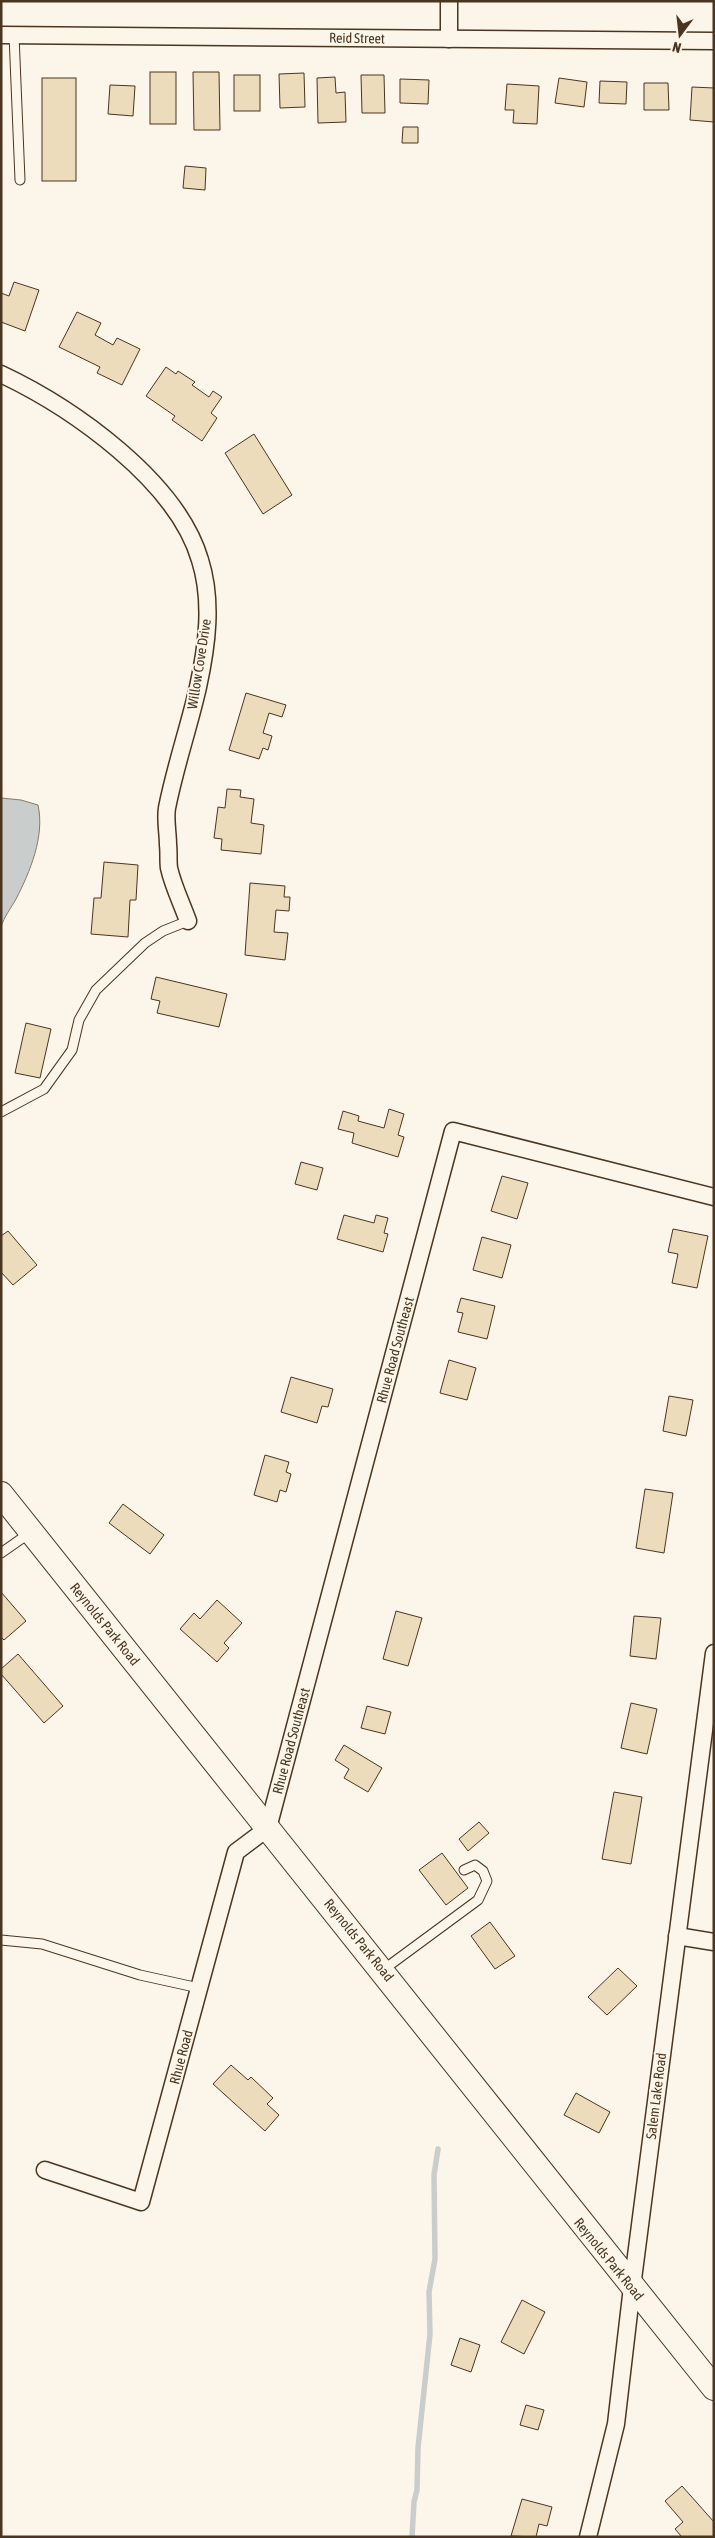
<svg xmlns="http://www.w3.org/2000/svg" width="715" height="2538" viewBox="0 0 715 2538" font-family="'Asap Condensed',sans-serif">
<rect width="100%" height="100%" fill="#fbf6e9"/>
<path fill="#c9cecd" stroke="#887966" d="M 1,798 L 21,800 L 38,805 C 45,836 30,872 16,899 C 11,908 4,917 1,927 Z"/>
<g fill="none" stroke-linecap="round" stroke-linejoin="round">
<polyline stroke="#c9cecd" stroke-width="5.5" points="412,2537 414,2502 417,2490 418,2448 430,2334 429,2292 435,2259 434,2175 438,2149"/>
</g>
<g fill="#ecdcbc" stroke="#4a3520">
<rect x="150" y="72" width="26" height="52"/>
<polygon points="193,72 219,72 220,130 194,130"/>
<polygon points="304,73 305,107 280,108 279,74"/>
<rect x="234" y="75" width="26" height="36"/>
<polygon points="361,75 384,75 385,113 362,113"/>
<polygon points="335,77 336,93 345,92 346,122 318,123 317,78"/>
<rect x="42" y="78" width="34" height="103"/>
<polygon points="559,78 587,82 584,107 555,103"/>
<polygon points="400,79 429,80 428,104 400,103"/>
<polygon points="600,81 627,82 626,104 599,103"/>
<polygon points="644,83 668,83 669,110 644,110"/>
<polygon points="507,84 539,86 537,124 513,123 514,110 505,110"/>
<polygon points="110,85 135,86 133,116 108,114"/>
<polygon points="692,87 714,88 714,122 690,120"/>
<polygon points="403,127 418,127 418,143 402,143"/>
<polygon points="185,166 206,168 205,190 183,188"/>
<polygon points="14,282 39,290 25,331 1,322 1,293 9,296"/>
<polygon points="77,312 101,323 95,335 113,345 117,338 140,349 122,385 97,373 100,367 59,347"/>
<polygon points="166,367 176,374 178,371 195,382 192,385 209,397 213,391 222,397 211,413 217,418 202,441 172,420 175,416 146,396"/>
<polygon points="254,434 292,495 263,514 225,453"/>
<polygon points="246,693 286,705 282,717 269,713 263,733 272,736 268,750 263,748 259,759 229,750"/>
<polygon points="227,789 241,790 240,797 254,799 251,823 264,825 261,854 221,850 222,839 214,838 218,807 225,808"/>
<polygon points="104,862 138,865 136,900 130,900 128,937 91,934 94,898 101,898"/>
<polygon points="250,883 285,886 284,897 290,897 289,911 276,910 274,932 288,933 285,960 245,955"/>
<polygon points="156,977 227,994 219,1027 157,1013 160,1001 151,999"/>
<polygon points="26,1023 51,1029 40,1078 15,1073"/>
<polygon points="389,1109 404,1114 398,1135 404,1137 398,1157 352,1143 354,1133 338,1129 343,1111 359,1116 358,1121 384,1128"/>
<polygon points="301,1162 323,1168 317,1190 295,1184"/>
<polygon points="502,1176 528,1183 517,1219 491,1211"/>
<polygon points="344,1215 374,1223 376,1215 388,1218 384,1233 388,1234 383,1252 337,1239"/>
<polygon points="673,1229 708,1236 697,1288 672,1283 678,1254 668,1252"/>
<polygon points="8,1231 37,1265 13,1285 1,1272 1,1236"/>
<polygon points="482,1237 511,1245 502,1278 473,1270"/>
<polygon points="461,1298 495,1306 487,1339 458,1332 463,1313 457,1312"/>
<polygon points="449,1360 476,1368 467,1400 440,1393"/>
<polygon points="291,1377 333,1389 328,1407 322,1406 317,1423 281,1412"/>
<polygon points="669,1396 693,1400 686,1436 663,1431"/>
<polygon points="265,1455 289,1462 286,1472 291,1474 286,1492 280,1490 277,1502 254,1495"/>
<polygon points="645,1489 673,1493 664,1553 636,1548"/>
<polygon points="123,1504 164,1535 150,1554 109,1523"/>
<polygon points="1,1592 26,1621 4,1640 1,1637"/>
<polygon points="217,1600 242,1623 224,1643 229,1648 217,1662 180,1629 194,1613 200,1619"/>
<polygon points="396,1611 422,1618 408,1666 383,1659"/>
<polygon points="634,1616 661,1618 656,1659 630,1656"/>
<polygon points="18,1654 63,1706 44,1723 1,1674 1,1669"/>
<polygon points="631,1703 657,1709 647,1754 621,1748"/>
<polygon points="367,1706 391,1712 385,1734 361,1728"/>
<polygon points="344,1745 382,1768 368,1792 344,1778 349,1769 335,1760"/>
<polygon points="614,1792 642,1797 631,1864 602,1859"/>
<polygon points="479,1822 489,1833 468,1851 459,1839"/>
<polygon points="442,1853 468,1888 446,1905 419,1870"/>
<polygon points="490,1922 515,1956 495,1969 471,1936"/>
<polygon points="618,1968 637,1986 607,2015 588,1997"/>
<polygon points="231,2065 248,2080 251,2077 273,2098 267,2104 279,2115 265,2131 213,2084"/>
<polygon points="576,2093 610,2112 599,2133 564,2115"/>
<polygon points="522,2300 545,2312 524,2354 501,2342"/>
<polygon points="460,2338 480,2345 471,2372 451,2365"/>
<polygon points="526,2405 544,2410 538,2430 520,2425"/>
<polygon points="682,2486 714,2522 714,2537 682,2537 675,2529 683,2522 665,2501"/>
<polygon points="522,2499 552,2507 547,2526 539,2524 536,2537 511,2536"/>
</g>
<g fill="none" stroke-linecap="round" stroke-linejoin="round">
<defs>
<g id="lane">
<polyline points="14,35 20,180"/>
<polyline points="1,1112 44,1089 72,1050 79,1020 96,990 145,943 163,931 188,921"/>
<polyline points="1,1553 31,1532"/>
<polyline points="1,1940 42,1944 140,1975 199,1988"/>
<polyline points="383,1970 478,1900 487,1881 483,1871 475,1865 464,1870"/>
</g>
<g id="street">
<polyline points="1,35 714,41"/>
<polyline points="449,39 449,1"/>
<path d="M 1,374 C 73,408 177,481 200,560 C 213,601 207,646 198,687 C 189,727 175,767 167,808 C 165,819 168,833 168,845 C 169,853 168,861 169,868 C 173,886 182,904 188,921"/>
<polyline points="677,1936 714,1942"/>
<polyline points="45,2170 141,2202 236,1852 268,1828 453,1131 714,1197"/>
<polyline points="588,2537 616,2424 632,2287 714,1653"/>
</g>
<polyline id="secondary" points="1,1494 714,2388"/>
</defs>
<use href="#lane" stroke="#4a3520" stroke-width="11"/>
<use href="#street" stroke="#4a3520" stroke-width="19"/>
<use href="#secondary" stroke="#4a3520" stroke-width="26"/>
<use href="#lane" stroke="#fbf6e9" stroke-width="9"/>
<use href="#street" stroke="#fbf6e9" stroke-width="16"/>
<use href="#secondary" stroke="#fbf6e9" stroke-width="24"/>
</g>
<g text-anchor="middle" stroke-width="4" stroke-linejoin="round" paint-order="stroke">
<g font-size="14" fill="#4a3520" stroke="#fbf6e9">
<text transform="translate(357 38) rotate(1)" y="5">Reid Street</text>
<text transform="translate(199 664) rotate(-81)" y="5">Willow Cove Drive</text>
<text transform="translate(395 1350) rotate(-75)" y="5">Rhue Road Southeast</text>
<text transform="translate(105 1624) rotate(51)" y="5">Reynolds Park Road</text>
<text transform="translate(291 1741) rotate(-75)" y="5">Rhue Road Southeast</text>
<text transform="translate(359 1940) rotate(51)" y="5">Reynolds Park Road</text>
<text transform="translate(181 2057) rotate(-75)" y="5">Rhue Road</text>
<text transform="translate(656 2096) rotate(-83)" y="5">Salem Lake Road</text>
<text transform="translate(609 2259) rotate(51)" y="5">Reynolds Park Road</text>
</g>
</g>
<rect width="715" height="2538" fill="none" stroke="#4a3520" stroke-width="5"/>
<g transform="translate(680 35) rotate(195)" stroke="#fbf6e9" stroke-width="4" paint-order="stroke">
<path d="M0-4L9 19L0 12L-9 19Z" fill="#4a3520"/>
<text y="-8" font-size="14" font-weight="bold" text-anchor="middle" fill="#4a3520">N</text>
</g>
</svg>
